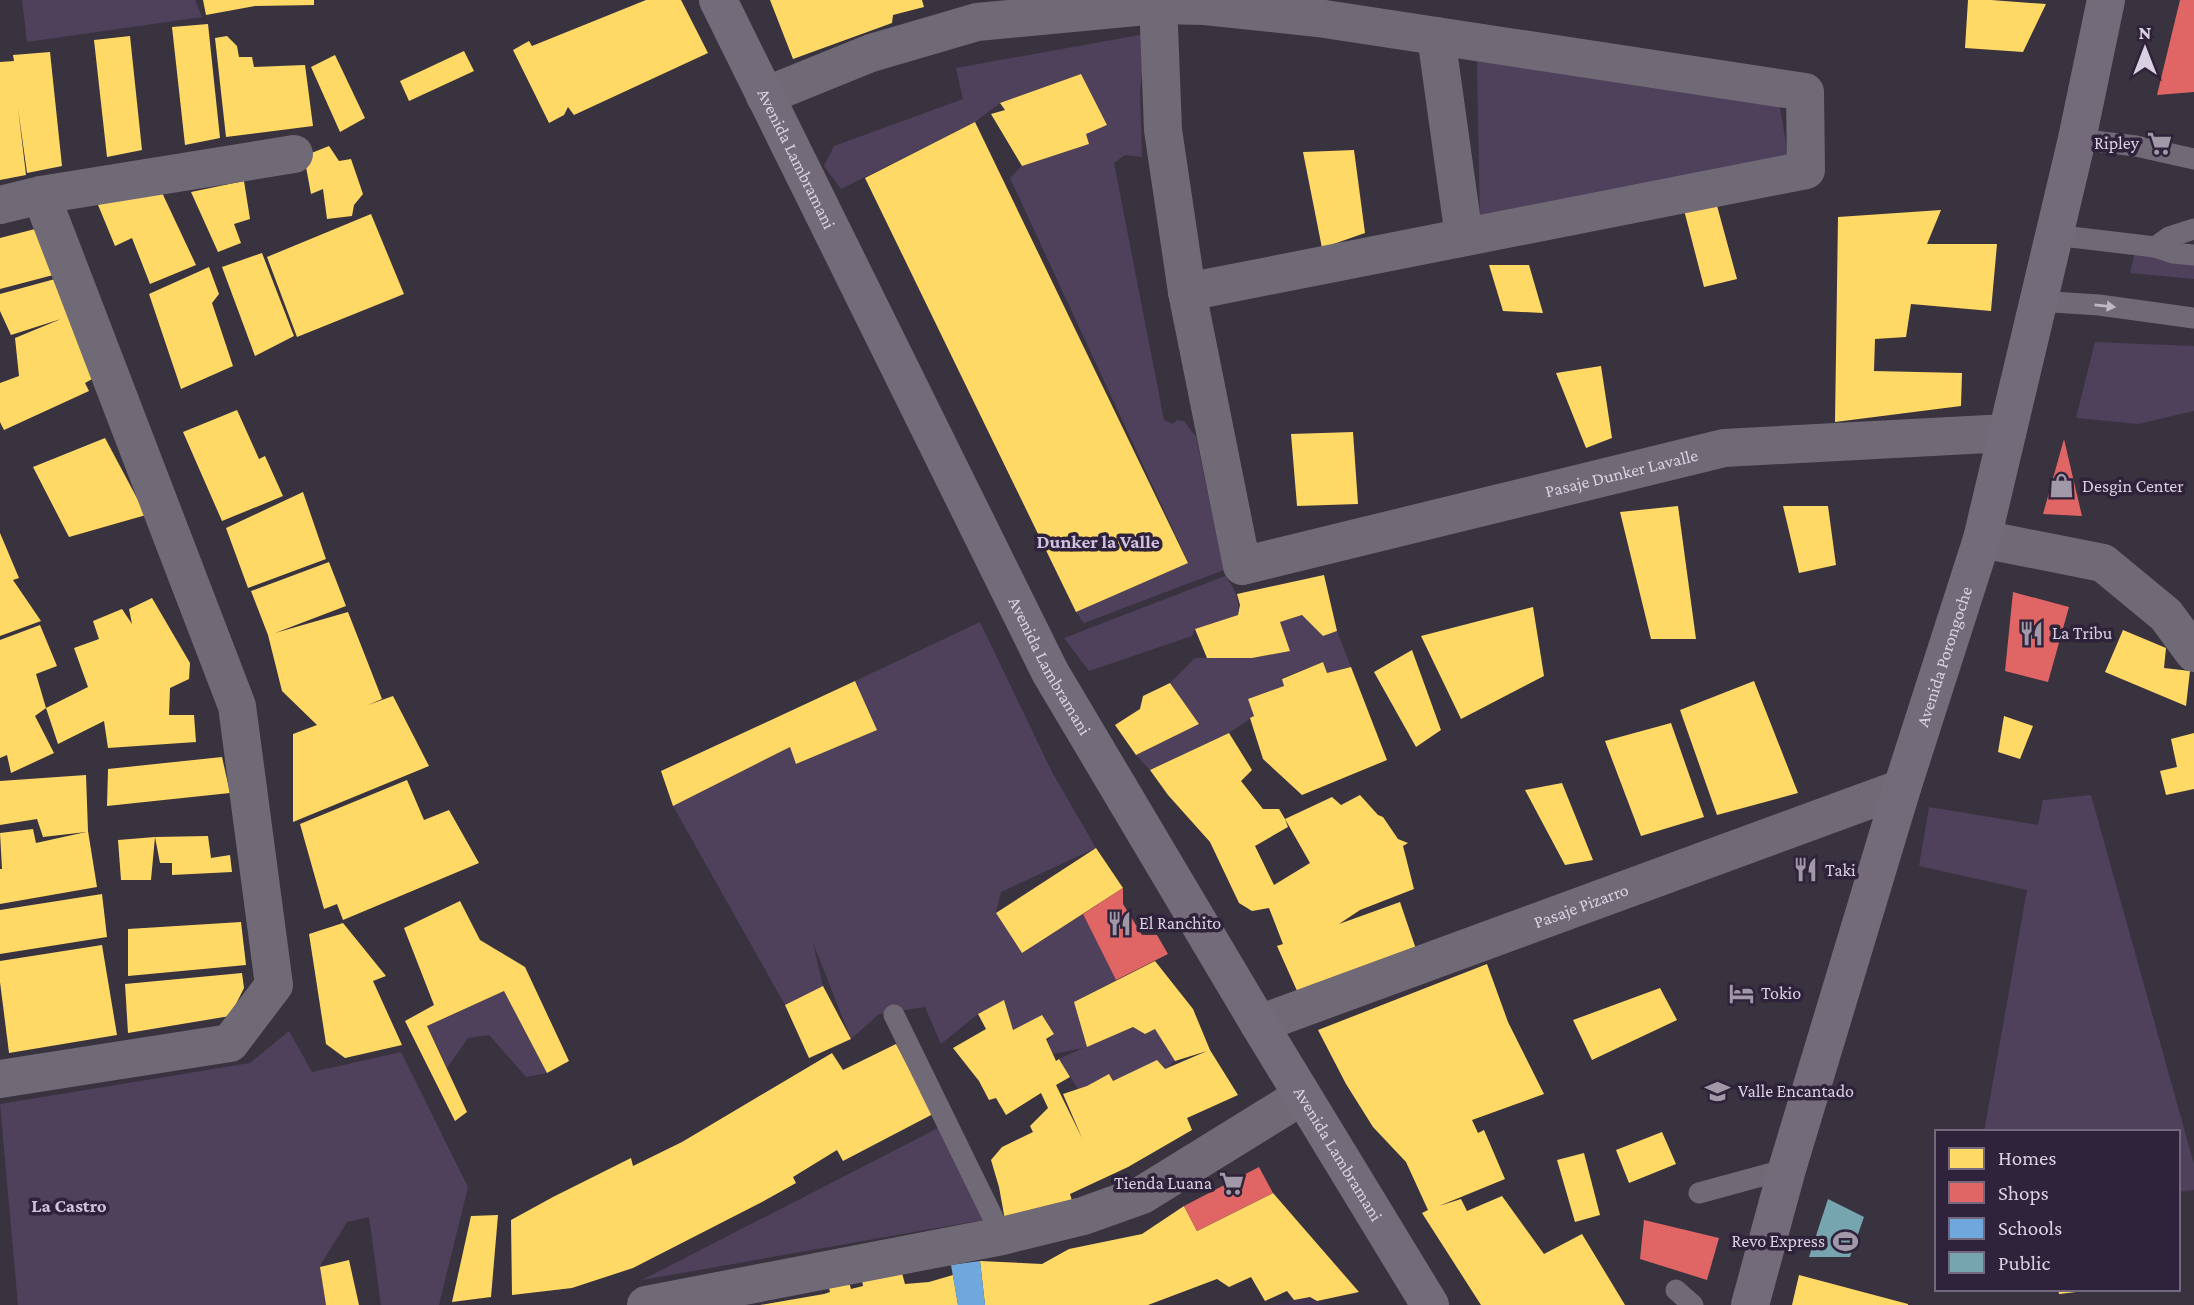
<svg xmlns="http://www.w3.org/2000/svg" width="2194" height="1305" viewBox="0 0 2194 1305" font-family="'Crimson Pro',serif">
<rect width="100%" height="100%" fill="#39323f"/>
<polygon fill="#41324f" points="1310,1297 1323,1305 1268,1305"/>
<g fill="#4f405c">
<polygon points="22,0 195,0 202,17 27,42"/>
<polygon points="1145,34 1147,38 1140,89 1142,157 1125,155 1114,163 1164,420 1173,424 1177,420 1184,421 1196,437 1224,570 1084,623 1076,612 1188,562 1010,178 1022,166 1088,144 1086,134 1107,125 1081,74 1000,103 975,122 841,189 824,166 834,146 963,99 956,68"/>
<polygon points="1477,61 1778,96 1790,167 1480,226"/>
<polygon points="2138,241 2194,248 2194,279 2130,273"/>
<polygon points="2095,342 2194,346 2194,411 2138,424 2076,418"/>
<path d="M 1225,576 C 1235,589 1240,599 1238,615 L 1195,629 L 1192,636 L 1089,671 L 1064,638 Z"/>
<polygon points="1302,615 1323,636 1337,631 1351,667 1327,673 1323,662 1282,678 1284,686 1248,699 1254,716 1229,733 1150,770 1136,755 1199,724 1170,683 1195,658 1252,658 1289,651 1280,622"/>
<polygon points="980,622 1052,772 1096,848 1001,892 996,913 1022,953 1083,914 1116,980 1074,1002 1087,1047 1133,1027 1145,1034 1155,1029 1175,1061 1165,1069 1078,1089 1059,1059 1083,1048 1053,1054 1047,1041 1054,1034 1042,1016 1013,1031 1004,1001 978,1014 941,1044 925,1007 879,1014 851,1039 813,943 823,986 785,1005 673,806 790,747 797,764 876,730 855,681"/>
<polygon points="2091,795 2194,1164 2194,1190 2178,1192 2178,1132 1984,1132 2027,890 1919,866 1929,807 2038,825 2043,800"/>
<polygon points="504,991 547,1073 526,1077 489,1035 468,1038 447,1068 427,1026"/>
<polygon points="289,1031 312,1072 401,1052 468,1187 439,1305 381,1305 369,1217 347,1222 320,1266 326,1305 18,1305 0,1104 250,1063"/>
<polygon points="938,1128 988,1219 642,1280"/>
</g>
<g fill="#ffd966" fill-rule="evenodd">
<polygon points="203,0 314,0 314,5 255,6 206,15"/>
<polygon points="646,0 681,0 708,53 574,115 568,107 564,115 549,123 513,50 529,41 532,46"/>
<polygon points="770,0 922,0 924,7 893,15 892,23 793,59"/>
<polygon points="1968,0 1991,0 2046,4 2023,52 1965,48"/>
<polygon points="208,24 220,138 185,145 172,27"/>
<polygon points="130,36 142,150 107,157 94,40"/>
<polygon points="227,36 237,46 239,57 252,57 254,67 305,65 313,126 226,137 215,38"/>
<polygon points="464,51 474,71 409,101 400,81"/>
<polygon points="50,52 62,166 27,173 18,108 26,175 0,180 0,62 14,61 13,55"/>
<polygon points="335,55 365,118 340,132 311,67"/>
<polygon points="1081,74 1107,125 1086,134 1089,144 1022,166 991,114 1005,110 1000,103"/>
<polygon points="975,122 1188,563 1076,612 865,178"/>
<polygon points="329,146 339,161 351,159 363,194 354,205 352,216 327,219 323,189 311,194 304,156"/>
<polygon points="1354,150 1365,233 1322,248 1303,152"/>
<polygon points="244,181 250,219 234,224 241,243 218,252 191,192"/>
<polygon points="157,182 196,265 150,284 132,238 115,246 91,188"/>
<polygon points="1716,202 1737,279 1704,287 1684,210"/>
<polygon points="1941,210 1927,244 1997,244 1991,311 1911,304 1906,337 1875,339 1874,371 1962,373 1961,406 1835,422 1838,217"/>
<polygon points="371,214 404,294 297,337 267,257"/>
<polygon points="39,228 57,274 0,289 0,238"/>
<polygon points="262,253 294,336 255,356 222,267"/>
<polygon points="1489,265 1529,265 1543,313 1503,311"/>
<polygon points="209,267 219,294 212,303 233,366 181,389 149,294"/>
<polygon points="55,279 94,378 85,383 89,391 4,430 0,422 0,383 19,376 15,338 61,319 11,335 0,311 0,294"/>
<polygon points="1601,366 1612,438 1586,448 1556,373"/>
<polygon points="237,410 259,459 265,456 283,496 222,521 183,432"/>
<polygon points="1353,432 1358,504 1297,506 1291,434"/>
<polygon points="105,438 146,515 69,537 33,467"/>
<polygon points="303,492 326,559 248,588 226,528"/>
<polygon points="1678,506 1696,639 1651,639 1620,512"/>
<polygon points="1783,506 1828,506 1836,565 1799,573"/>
<polygon points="0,533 19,578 13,580 41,621 0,636"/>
<polygon points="329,562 346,606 275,633 348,612 382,699 368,705 393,696 429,766 293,822 293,734 317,725 282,691 268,635 251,591"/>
<polygon points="1324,575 1337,631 1323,636 1302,615 1280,622 1290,651 1252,658 1207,658 1195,629 1238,615 1240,605 1237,594"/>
<polygon points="152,598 190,663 189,679 170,688 169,715 194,715 196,742 108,748 104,721 58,744 46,708 35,716 54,753 11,773 7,755 0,758 0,640 40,625 57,666 36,674 46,708 88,687 74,648 99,639 93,621 122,609 132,624 129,609"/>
<polygon points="1533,607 1544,676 1461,719 1421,636"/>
<polygon points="2123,630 2166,648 2164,668 2190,671 2186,706 2105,672"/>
<polygon points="1412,650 1441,730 1416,747 1374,672"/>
<polygon points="1323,662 1327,673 1351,667 1387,760 1302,795 1263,759 1250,718 1254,716 1248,699 1284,686 1282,679"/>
<polygon points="855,681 877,730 796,764 790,747 673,806 661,771"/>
<polygon points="1754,681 1798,793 1717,815 1680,710"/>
<polygon points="1170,683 1199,724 1136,755 1115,725 1140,709 1143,696"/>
<polygon points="2004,716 2033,726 2020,759 1998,752"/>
<polygon points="1671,723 1704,817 1641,836 1605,741"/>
<path d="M 1229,733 L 1252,770 L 1241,781 L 1263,809 L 1279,809 L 1285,819 L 1332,797 L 1341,805 L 1360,795 L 1378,815 L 1383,817 L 1398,839 L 1408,843 L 1403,846 L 1414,889 L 1360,910 L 1339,924 L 1400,902 L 1417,952 L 1298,993 L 1277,946 L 1283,944 L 1269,908 L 1252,911 L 1239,903 L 1210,842 L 1168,795 L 1150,770 ZM 1285,819 L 1310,863 L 1274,885 L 1255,846 L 1288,827 Z"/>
<polygon points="2194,733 2194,789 2166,795 2160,771 2177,767 2171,739"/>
<polygon points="222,757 230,793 107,806 108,769"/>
<polygon points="86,775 88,831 97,887 0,904 0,869 2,869 0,833 33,829 36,843 86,832 43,837 37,819 0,825 0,781"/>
<polygon points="407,780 424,820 449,810 479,863 343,920 337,904 324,909 300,824"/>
<polygon points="1562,783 1593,860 1565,865 1525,790"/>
<polygon points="208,836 211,858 230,855 232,872 172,875 172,863 160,863 155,837"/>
<polygon points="155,837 151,880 121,880 118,840"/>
<polygon points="1096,848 1123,888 1022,953 996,913"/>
<polygon points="102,894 107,937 0,954 0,910"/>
<polygon points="460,901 480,940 525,967 569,1061 547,1073 504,991 427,1026 467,1112 455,1121 405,1021 434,1005 404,928"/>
<polygon points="241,922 246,965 128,976 128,929"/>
<polygon points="343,923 386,976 373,981 402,1045 345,1058 326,1044 309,934"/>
<polygon points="102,945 117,1035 9,1053 0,982 0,961"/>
<polygon points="1155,961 1193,1009 1210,1050 1238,1095 1187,1118 1192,1130 1128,1167 1070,1194 1073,1204 1005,1220 999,1187 991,1160 1002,1147 1033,1132 1030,1126 1048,1108 1041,1093 1006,1115 996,1098 989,1100 979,1081 953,1048 986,1029 978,1014 1004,1000 1013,1030 1042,1015 1054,1034 1046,1039 1056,1061 1059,1059 1070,1077 1056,1085 1082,1138 1063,1094 1087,1086 1109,1074 1113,1081 1157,1060 1165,1069 1207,1051 1175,1061 1155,1029 1145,1034 1133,1027 1087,1047 1074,1002"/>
<polygon points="1487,964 1508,1022 1544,1094 1472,1120 1478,1133 1484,1130 1505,1179 1439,1206 1461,1199 1467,1211 1502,1196 1544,1254 1582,1234 1625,1305 1481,1305 1422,1213 1428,1210 1406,1162 1373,1127 1346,1084 1318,1030"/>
<polygon points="242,973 244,988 230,1016 128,1033 125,984"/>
<polygon points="823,986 851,1039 809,1058 785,1005"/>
<polygon points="1660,988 1677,1020 1592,1060 1573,1020"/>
<polygon points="896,1044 933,1114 843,1161 837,1150 793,1177 796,1183 762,1202 633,1268 572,1288 512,1295 511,1220 553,1197 631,1158 633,1166 682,1142 832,1053 843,1070"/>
<polygon points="1662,1132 1676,1164 1629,1183 1616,1150"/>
<polygon points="1584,1153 1600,1215 1575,1222 1557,1160"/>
<polygon points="1273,1193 1359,1292 1317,1301 1310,1297 1294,1300 1287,1291 1265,1301 1251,1277 1229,1287 1217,1279 1148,1305 985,1305 980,1261 1042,1264 1069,1249 1142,1234 1184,1206 1197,1231"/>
<polygon points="498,1215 491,1297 452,1302 471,1216"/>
<polygon points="349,1260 359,1305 326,1305 320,1267"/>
<polygon points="902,1273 905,1284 929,1282 953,1275 958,1305 760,1305 824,1294 830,1292 828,1284 849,1282 851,1289 863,1286 862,1280"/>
<polygon points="1799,1275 1908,1304 1908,1305 1792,1305"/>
<polygon points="2058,1289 2085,1289 2085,1291 2059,1294"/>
</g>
<g fill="#e06666">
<polygon points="2180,0 2194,0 2194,92 2157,95"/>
<polygon points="2064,439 2074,482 2082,516 2043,514"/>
<polygon points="2013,592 2069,607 2048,682 2005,671"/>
<polygon points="1123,888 1123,904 1142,935 1157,935 1168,954 1116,980 1083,914"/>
<polygon points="1259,1167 1273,1193 1197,1231 1184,1206"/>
<polygon points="1644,1220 1719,1238 1707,1280 1640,1259"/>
</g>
<polygon fill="#6fa8dc" points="980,1261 985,1305 958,1305 951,1265"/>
<polygon fill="#76a5af" points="1828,1199 1864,1217 1850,1257 1809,1257"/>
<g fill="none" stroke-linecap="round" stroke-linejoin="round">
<g stroke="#706976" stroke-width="21">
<polyline points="2077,139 2136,146 2194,159"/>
<polyline points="2054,235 2155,247 2169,237 2194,229"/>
<polyline points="2155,247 2173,253 2194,255"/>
<polyline points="2037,301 2099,305 2194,318"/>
<polyline points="894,1015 1002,1236"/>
<polyline points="1699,1193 1787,1169"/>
<polyline points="1676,1290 1693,1305"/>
</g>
<g stroke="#706976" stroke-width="38">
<path id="s1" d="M 1158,0 L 1163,130 L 1187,292 L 1242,566 L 1724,448 L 2007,433"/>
<polyline points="1436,36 1464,237"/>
<polyline points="765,96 871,53 977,22 1157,5 1205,6 1318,18 1805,92 1806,170 1187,292"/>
<polyline points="0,205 41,195 294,154"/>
<polyline points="1982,539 2103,563 2166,615 2194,653"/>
<path id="s2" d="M 1259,1024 L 1902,788"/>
<polyline points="0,1079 230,1043 274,985 237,706 41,195"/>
<polyline points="646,1305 1002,1236 1083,1216 1142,1195 1302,1096"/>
</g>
<g stroke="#746b7a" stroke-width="38">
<path id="s3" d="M 718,0 L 1050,672 L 1259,1024 L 1430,1305"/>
<path id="s4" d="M 1750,1305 L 1787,1169 L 1902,788 L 1982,539 L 2077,139 L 2106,0"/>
</g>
</g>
<defs><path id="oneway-solid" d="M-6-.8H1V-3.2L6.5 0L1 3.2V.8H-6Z" transform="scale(1.75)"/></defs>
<use fill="#bfb7c6" href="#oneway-solid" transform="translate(2105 306) rotate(6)"/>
<defs>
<symbol id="supermarket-bare" viewBox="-9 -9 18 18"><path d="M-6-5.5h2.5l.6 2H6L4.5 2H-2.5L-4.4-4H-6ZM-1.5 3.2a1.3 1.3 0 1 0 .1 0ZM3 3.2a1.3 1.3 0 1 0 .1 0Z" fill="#a199a8" stroke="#2f223b" stroke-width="2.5" paint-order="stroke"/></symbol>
<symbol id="shop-bare" viewBox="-9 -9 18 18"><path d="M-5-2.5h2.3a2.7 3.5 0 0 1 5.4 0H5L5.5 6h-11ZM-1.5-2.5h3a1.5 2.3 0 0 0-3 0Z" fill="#a199a8" stroke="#2f223b" stroke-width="2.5" paint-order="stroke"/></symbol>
<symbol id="restaurant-bare" viewBox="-9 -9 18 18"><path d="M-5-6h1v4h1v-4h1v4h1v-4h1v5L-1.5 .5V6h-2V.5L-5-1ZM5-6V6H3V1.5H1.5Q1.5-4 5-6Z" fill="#a199a8" stroke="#2f223b" stroke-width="2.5" paint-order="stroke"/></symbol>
<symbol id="hotel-bare" viewBox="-9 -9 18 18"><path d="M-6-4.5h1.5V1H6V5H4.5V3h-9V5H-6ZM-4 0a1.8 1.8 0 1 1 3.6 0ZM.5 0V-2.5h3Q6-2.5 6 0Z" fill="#a199a8" stroke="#2f223b" stroke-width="2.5" paint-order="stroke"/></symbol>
<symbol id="school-bare" viewBox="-9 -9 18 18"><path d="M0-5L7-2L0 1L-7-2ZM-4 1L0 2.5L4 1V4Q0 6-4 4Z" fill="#a199a8" stroke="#2f223b" stroke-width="2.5" paint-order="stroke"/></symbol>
<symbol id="stadium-bare" viewBox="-9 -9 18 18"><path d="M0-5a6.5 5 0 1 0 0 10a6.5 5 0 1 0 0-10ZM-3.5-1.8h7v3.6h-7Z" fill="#a199a8" stroke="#2f223b" stroke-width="2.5" paint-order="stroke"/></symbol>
</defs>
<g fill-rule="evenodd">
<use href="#supermarket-bare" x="2142" y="126" width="35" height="35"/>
<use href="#shop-bare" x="2044" y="468" width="35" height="35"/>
<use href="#restaurant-bare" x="2014" y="616" width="35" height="35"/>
<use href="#restaurant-bare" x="1788" y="852" width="35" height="35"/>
<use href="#restaurant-bare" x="1102" y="906" width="35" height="35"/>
<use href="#hotel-bare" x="1724" y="976" width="35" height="35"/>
<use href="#school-bare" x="1700" y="1074" width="35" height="35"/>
<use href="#supermarket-bare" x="1214" y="1166" width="35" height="35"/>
<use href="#stadium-bare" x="1828" y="1224" width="35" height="35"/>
</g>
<g text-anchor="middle" stroke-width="7" stroke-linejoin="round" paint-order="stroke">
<g font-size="18" fill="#d9d1e1" stroke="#2f223b" text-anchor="start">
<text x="2139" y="149" text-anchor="end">Ripley</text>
<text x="2082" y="492">Desgin Center</text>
<text x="2052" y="639">La Tribu</text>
<text x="1825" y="876">Taki</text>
<text x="1139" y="929">El Ranchito</text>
<text x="1761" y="999">Tokio</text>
<text x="1738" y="1097">Valle Encantado</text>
<text x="1212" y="1189" text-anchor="end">Tienda Luana</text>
<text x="1825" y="1247" text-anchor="end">Revo Express</text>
</g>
<g font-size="18" fill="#d9d1e1" stroke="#2f223b">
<text dy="6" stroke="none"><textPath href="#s3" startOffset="177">Avenida Lambramani</textPath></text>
<text dy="6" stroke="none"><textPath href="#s1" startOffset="964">Pasaje Dunker Lavalle</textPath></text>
<text dy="6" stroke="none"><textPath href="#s4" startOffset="677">Avenida Porongoche</textPath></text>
<text dy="6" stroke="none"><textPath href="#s3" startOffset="744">Avenida Lambramani</textPath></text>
<text dy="6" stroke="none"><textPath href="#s2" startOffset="343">Pasaje Pizarro</textPath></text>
<text dy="6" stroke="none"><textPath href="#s3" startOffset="1311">Avenida Lambramani</textPath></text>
</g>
<g font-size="19" font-weight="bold" fill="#d2c2e2" stroke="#2f223b">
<text x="1098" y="548">Dunker la Valle</text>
<text x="69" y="1212">La Castro</text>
</g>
</g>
<rect x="1935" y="1130" width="245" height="161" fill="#2f223b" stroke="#73687d" stroke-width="2"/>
<rect x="1949" y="1148" width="35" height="21" fill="#ffd966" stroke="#73687d" stroke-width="2"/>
<text x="1998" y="1165" font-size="21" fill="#d9d1e1">Homes</text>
<rect x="1949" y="1182" width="35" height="21" fill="#e06666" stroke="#73687d" stroke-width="2"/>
<text x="1998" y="1200" font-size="21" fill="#d9d1e1">Shops</text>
<rect x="1949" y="1218" width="35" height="21" fill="#6fa8dc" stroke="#73687d" stroke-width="2"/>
<text x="1998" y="1235" font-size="21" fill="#d9d1e1">Schools</text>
<rect x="1949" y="1252" width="35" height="21" fill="#76a5af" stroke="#73687d" stroke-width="2"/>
<text x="1998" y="1270" font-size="21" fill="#d9d1e1">Public</text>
<g transform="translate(2145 49)" stroke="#2f223b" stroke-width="5" paint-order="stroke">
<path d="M0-5L12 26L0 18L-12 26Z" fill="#d9d1e1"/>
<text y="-10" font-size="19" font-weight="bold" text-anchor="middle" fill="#d9d1e1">N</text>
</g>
</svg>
